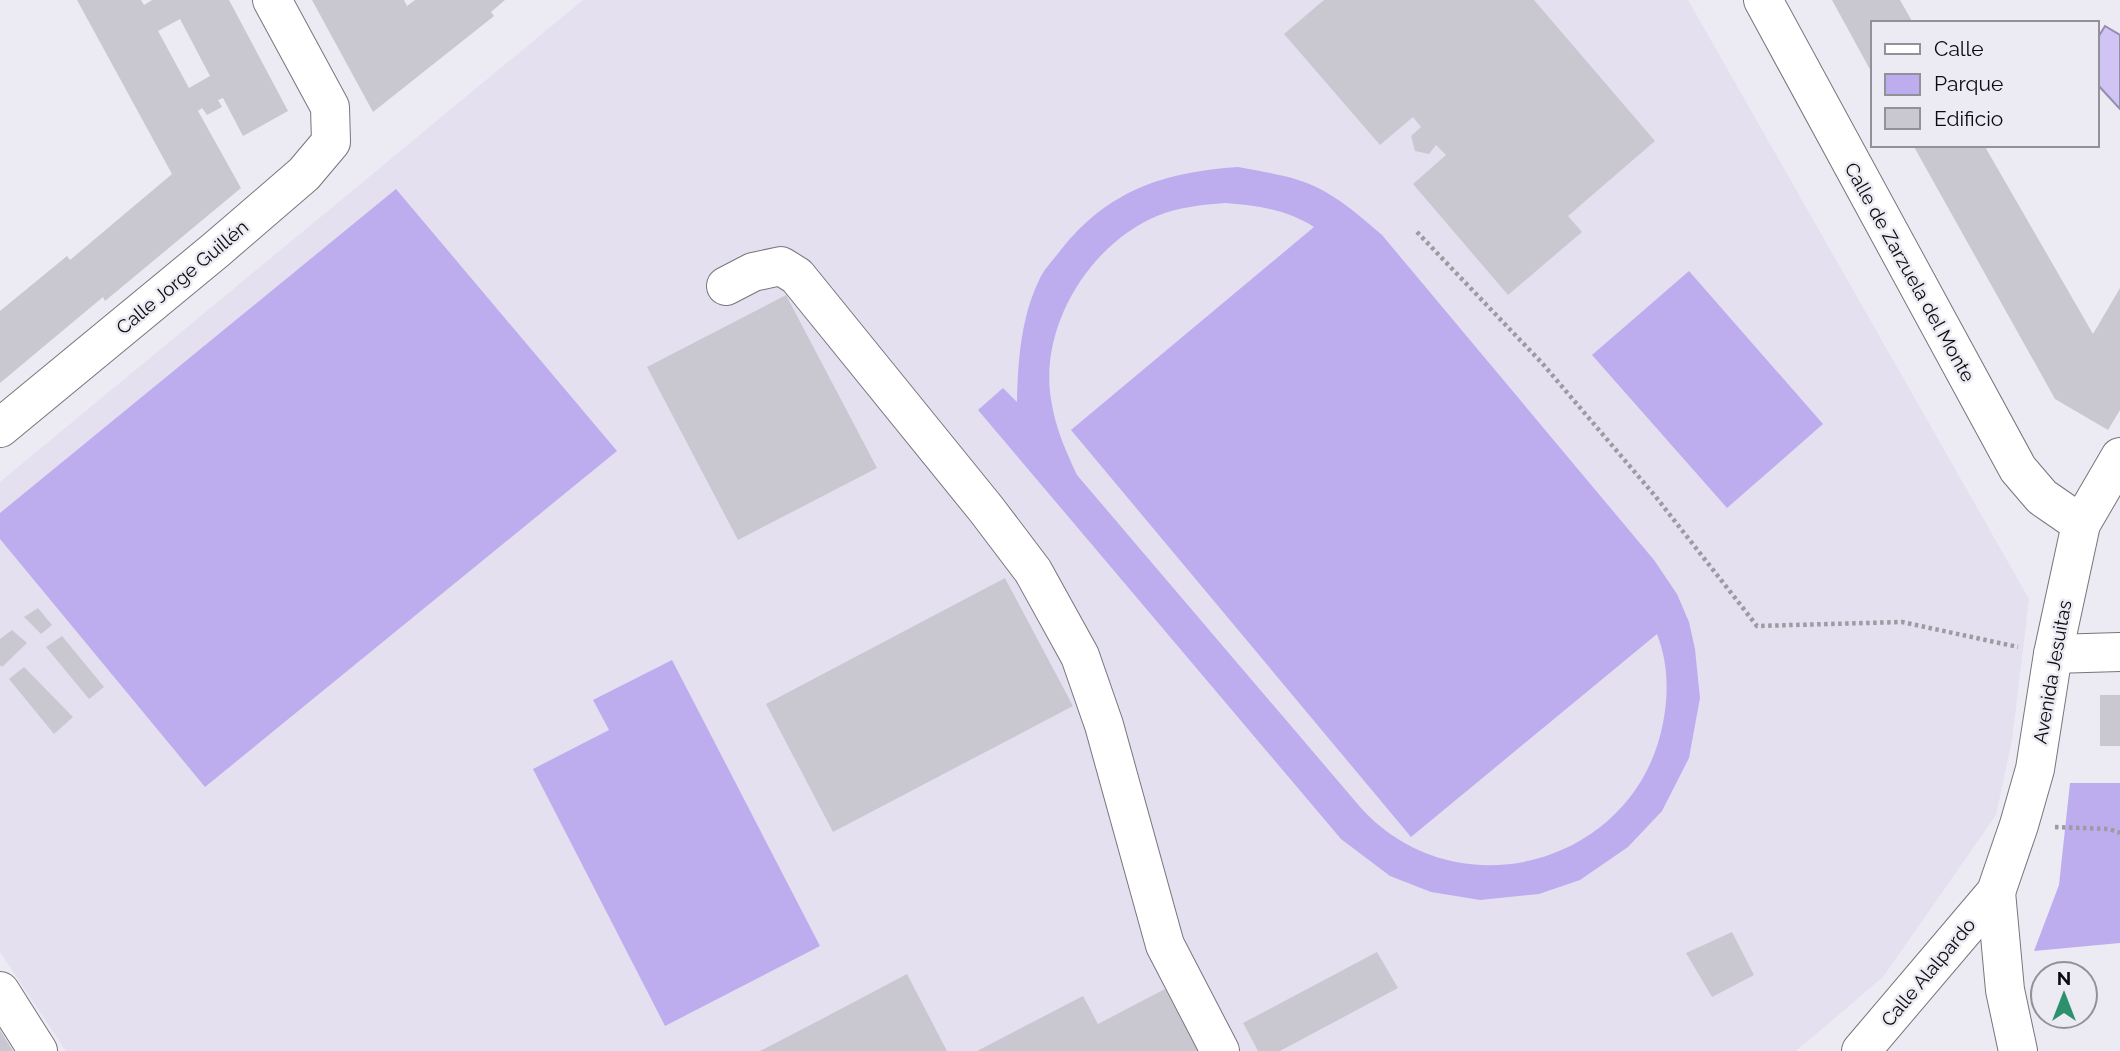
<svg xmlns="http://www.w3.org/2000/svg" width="2120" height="1051" viewBox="0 0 2120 1051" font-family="Raleway,sans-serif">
<rect width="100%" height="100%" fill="#eceaf2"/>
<polygon fill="#e4e0f0" points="583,0 1688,0 2029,599 2012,740 1996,815 1883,977 1796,1051 66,1051 0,952 0,482"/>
<g fill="#beadee" fill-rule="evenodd">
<path d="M 1238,167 C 1263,172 1291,175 1314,186 C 1340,198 1361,217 1382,235 L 1654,560 L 1677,594 L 1689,622 L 1695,649 L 1700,698 L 1689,758 L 1662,811 L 1628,847 L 1580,880 L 1539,894 L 1480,900 L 1431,892 L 1390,876 L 1341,839 L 978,410 L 1003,388 L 1017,402 C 1018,360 1021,315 1041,276 C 1046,267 1054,259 1060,251 C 1108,190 1164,172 1238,167 ZM 1225,203 C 1256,205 1288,210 1314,227 L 1071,430 L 1411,837 L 1657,634 C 1668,662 1669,693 1663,723 C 1636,865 1457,914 1361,808 L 1077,475 C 1065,449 1055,427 1051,399 C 1039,326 1090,244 1157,216 C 1178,207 1202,205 1225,203 Z"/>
<polygon points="396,189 617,451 205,787 0,539 0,513"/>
<polygon points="1689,271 1823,424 1727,508 1592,355"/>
<polygon points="672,660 820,946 665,1026 533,769 609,730 593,700"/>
<polygon points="2070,783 2120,783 2120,943 2034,951 2059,885"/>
</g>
<polygon fill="#d0c4f5" stroke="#958cb0" stroke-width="2" points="2105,26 2120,35 2120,109 2097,84 2097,39"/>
<g fill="#c9c8d0" fill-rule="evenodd">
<path d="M 77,0 L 141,0 L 144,5 L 152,0 L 229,0 L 288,111 L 243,136 L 223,98 L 218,100 L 222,107 L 207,115 L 202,108 L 198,111 L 241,188 L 105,301 L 103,297 L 0,383 L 0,311 L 67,256 L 70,260 L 172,174 ZM 180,19 L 210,76 L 189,88 L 158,31 Z"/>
<polygon points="312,0 404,0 407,6 415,0 505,0 491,12 494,16 373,112"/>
<polygon points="1324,0 1534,0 1655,141 1568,216 1582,232 1508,295 1413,184 1446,155 1436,145 1429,154 1415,151 1411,136 1421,127 1413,117 1380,145 1284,34"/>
<polygon points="1832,0 1900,0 1913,23 1873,23 1873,75"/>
<polygon points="1913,145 1984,145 2093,334 2120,288 2120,410 2108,430 2055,399"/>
<polygon points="786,295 877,468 738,540 647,367"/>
<polygon points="1005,578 1073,706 833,832 766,704"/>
<polygon points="38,608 52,625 41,634 24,617"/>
<polygon points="12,630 27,643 2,667 0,665 0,639"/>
<polygon points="62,636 104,687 89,699 46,647"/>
<polygon points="24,667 73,717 54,734 9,679"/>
<rect x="2100" y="695" width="20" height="51"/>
<polygon points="1732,932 1754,975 1712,997 1686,953"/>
<polygon points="1377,952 1398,988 1280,1051 1258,1051 1243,1023"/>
<polygon points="907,974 947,1051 760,1051 818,1021"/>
<polygon points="1165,989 1198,1051 977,1051 1083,996 1098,1024"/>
<polygon points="0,1030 13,1051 0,1051"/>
</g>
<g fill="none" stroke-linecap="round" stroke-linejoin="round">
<defs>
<g id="minor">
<polyline points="1763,0 2018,469 2042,497 2081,524"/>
<polyline points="726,286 753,272 781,266 797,276 986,509 1033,571 1080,656 1104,725 1165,945 1220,1051"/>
<polyline points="0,428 217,249 304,174 331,142 330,107 272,0"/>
<polyline points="2053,654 2120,652"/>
<polyline points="1996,892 2005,990 2018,1051"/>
<polyline points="0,991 38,1051"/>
<polyline points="1861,1051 1996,892 2019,825 2035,769 2053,654 2081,524 2120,457"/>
</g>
</defs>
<use href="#minor" stroke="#77757d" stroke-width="40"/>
<g stroke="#9c9ba1" stroke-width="4.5" stroke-dasharray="3.5 3.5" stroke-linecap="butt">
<polyline points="1417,232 1542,363 1656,497 1757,626 1902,622 2018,647"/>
<polyline points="2055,827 2109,829 2120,833"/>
</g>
<use href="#minor" stroke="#fff" stroke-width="38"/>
</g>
<g text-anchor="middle" stroke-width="5" stroke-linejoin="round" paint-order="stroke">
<g font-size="19" fill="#0c0b0e" stroke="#eceaf2">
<text transform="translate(1910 272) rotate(61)" y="7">Calle de Zarzuela del Monte</text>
<text transform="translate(182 277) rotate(-40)" y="7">Calle Jorge Guillén</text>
<text transform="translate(2052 672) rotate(-80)" y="7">Avenida Jesuitas</text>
<text transform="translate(1928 972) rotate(-50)" y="7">Calle Alalpardo</text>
</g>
</g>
<rect x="1871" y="21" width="228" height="126" fill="#eceaf2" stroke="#929197" stroke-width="2"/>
<rect x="1885" y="44" width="35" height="10" fill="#ffffff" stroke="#929197" stroke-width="2"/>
<text x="1934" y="56" font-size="21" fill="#0c0b0e">Calle</text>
<rect x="1885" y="74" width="35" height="21" fill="#beadee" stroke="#929197" stroke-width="2"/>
<text x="1934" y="91" font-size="21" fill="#0c0b0e">Parque</text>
<rect x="1885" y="108" width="35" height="21" fill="#c9c8d0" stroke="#929197" stroke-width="2"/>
<text x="1934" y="126" font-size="21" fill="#0c0b0e">Edificio</text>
<g transform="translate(2064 995)"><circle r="33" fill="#eceaf2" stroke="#929197" stroke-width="2"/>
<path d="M0-5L12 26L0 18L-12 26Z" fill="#2c906c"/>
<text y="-10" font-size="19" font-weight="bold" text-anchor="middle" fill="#0c0b0e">N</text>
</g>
</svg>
